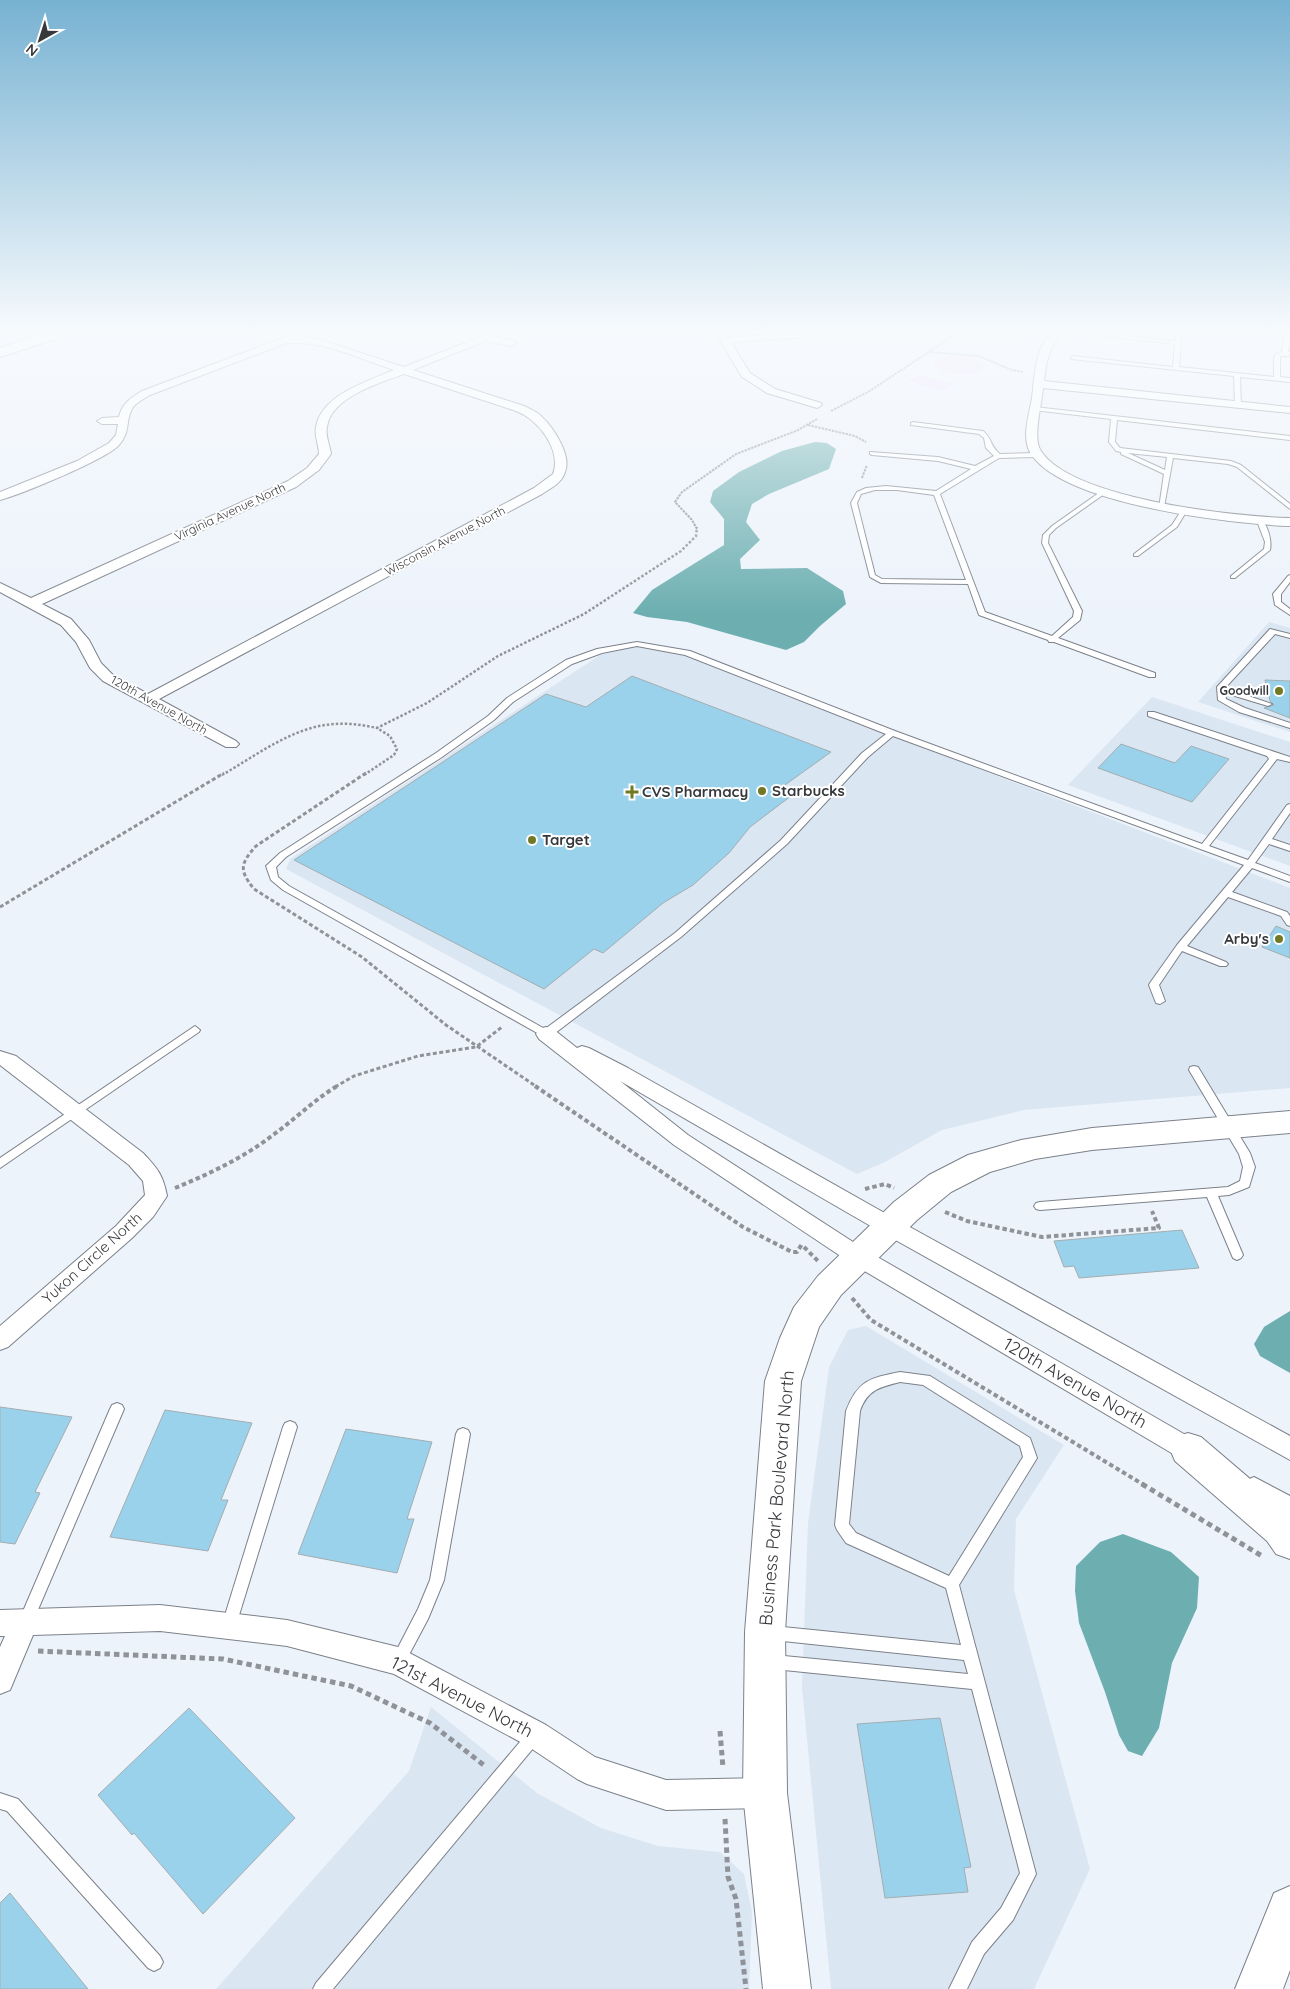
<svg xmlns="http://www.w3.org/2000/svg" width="1290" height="1989" viewBox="0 0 1290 1989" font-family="Quicksand,sans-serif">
<rect width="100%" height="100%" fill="#edf3fb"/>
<g fill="#dbe6f3">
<polygon points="1269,622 1290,628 1290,732 1198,702"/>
<polygon points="637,646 685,656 1290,888 1290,1088 1024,1110 942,1130 885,1162 857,1174 286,869 290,859 600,655"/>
<polygon points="1152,697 1290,742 1290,866 1068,785"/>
<polygon points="866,1326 1064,1445 1016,1519 1014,1590 1090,1869 1034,1989 831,1989 802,1687 808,1523 829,1367 848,1330"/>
<polygon points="431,1707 537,1793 601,1828 658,1846 720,1852 744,1874 752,1912 749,1989 216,1989 409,1771"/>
</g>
<g fill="#efdbfc">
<path d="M 955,355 L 972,357 L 985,365 L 984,368 C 972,378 947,375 934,366 L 933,363 L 935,360 Z"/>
<polygon points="920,375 954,384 942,391 908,381"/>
</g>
<g fill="#6dafb1">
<polygon points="815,442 827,443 836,449 829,469 769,494 752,504 746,522 760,540 740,559 741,569 807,568 843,591 846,604 820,626 804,642 786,650 687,622 647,617 633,613 652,590 724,545 724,519 710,502 713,491 739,472 782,451"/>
<polygon points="1290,1311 1290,1373 1260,1356 1254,1344 1264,1327"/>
<polygon points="1123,1534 1171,1552 1199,1577 1197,1608 1172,1663 1159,1728 1142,1756 1128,1751 1119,1735 1105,1692 1079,1623 1075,1591 1076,1566 1100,1542"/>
</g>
<g fill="#9bd2eb" stroke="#a3adb1">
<polygon points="632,676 831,752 778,790 791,796 750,827 729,853 693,885 663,903 603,953 594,949 544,989 294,860 546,694 586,707"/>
<polygon points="1265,680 1290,681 1290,718 1264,708 1274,705 1270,701"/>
<polygon points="1121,744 1175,763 1191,746 1229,759 1192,802 1098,768"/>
<polygon points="1276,926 1290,932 1290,958 1262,947"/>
<polygon points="1182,1230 1199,1268 1079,1278 1074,1266 1064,1267 1054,1241"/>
<polygon points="0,1407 72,1417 35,1492 40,1493 15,1544 0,1542"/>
<polygon points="165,1410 252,1423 221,1500 228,1500 208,1551 110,1537"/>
<polygon points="346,1429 432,1442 407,1519 414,1519 397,1573 298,1554"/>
<polygon points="189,1708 295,1818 203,1914 134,1833 132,1835 98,1795"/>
<polygon points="940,1718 971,1867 964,1868 968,1892 885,1898 857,1724"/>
<polygon points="10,1893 88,1989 0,1989 0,1903"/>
</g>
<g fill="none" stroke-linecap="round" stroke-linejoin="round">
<defs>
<g id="lane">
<polygon points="1089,334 1108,334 1176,341 1176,334 1182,334 1179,367 1274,377 1274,357 1277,353 1282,352 1284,337 1287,334 1290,334 1288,352 1290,352 1290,356 1281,356 1280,357 1280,377 1290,378 1290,382 1240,377 1241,405 1238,407 1235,405 1234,376 1071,359 1071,357 1073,356 1173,367 1175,344"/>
<path d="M 1035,407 L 1290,436 L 1290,440 L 1117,420 L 1115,442 L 1120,448 L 1231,461 L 1241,465 L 1290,504 L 1290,509 L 1237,467 L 1228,464 L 1173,458 L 1164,507 L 1159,508 L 1164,474 L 1121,454 L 1121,452 L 1116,451 L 1109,442 L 1111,419 L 1033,410 L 1033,408 ZM 1128,453 L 1167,457 L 1165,470 Z"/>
<path d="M 913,422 L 983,431 C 993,439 989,445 1000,454 L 1037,453 L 1040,455 L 1037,457 L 999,458 L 940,494 L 985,612 L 1052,636 L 1073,617 L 1074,611 L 1042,543 L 1043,535 L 1052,526 L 1103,490 L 1107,490 L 1107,492 L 1056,528 L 1049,535 L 1048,543 L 1082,611 L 1080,620 L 1058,638 L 1155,673 L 1155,677 L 1149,677 L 1054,642 L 1049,642 L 1048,640 L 979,615 L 968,584 L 881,583 L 870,577 L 851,503 L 857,492 L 866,488 L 886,486 L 936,491 L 971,469 L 938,461 L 872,455 L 870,454 L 870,452 L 938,457 L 975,466 L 994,456 L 986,448 L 984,438 L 979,434 L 911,425 L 911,423 ZM 875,490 L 897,490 L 934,495 L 966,580 L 882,579 L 875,575 L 857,503 L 861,494 Z"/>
<polygon points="1181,511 1186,512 1177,527 1138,556 1134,556 1134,554 1172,525"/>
<path d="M 1260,519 C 1268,524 1272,541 1270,550 L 1235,578 L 1231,578 L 1231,576 L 1264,549 L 1265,542 L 1257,521 Z"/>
<polygon points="1290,575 1290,582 1281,594 1281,602 1290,609 1290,615 1275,605 1273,594 1288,576"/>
<polygon points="1270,629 1290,634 1290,638 1275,634 1225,688 1272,704 1268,706 1225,693 1226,699 1245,708 1290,723 1290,728 1239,712 1218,700 1217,687"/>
<path d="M 637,642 L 690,651 L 895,731 L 1202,844 L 1269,759 L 1267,756 L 1148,716 L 1148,712 L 1154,712 L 1290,757 L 1290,762 L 1277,759 L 1209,846 L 1248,860 L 1287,805 L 1290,804 L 1290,813 L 1272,839 L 1290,845 L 1290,851 L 1269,844 L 1255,863 L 1290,876 L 1290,882 L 1252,868 L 1232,892 L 1287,912 L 1290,916 L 1290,926 L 1287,925 L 1281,916 L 1228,897 L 1187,946 L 1226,962 L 1228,964 L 1226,966 L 1220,966 L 1182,951 L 1159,985 L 1165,1001 L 1160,1004 L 1156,1003 L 1149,985 L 1150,983 L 1177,945 L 1244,865 L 893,736 L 868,757 L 787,844 L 681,937 L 550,1037 L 546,1038 L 283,890 L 271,880 L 266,866 L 280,853 L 436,753 L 488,716 L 507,698 L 566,660 L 597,649 ZM 637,646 L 685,655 L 886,734 L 862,753 L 781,840 L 675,933 L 545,1029 L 289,886 L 278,877 L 276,867 L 286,857 L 442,757 L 494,720 L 513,702 L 572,664 L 602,653 Z"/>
<polygon points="195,1026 200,1030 199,1032 0,1168 0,1158"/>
<polygon points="1194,1066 1198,1067 1250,1153 1255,1167 1249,1187 1229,1195 1218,1196 1243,1255 1241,1258 1237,1260 1233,1258 1207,1197 1040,1210 1036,1209 1034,1206 1036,1203 1040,1202 1228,1187 1240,1181 1243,1167 1239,1154 1189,1070 1190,1067"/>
<path d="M 900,1372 L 930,1376 L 1030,1438 L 1037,1458 L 959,1585 L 1036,1874 L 1013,1920 L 984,1954 L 967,1989 L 949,1989 L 972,1942 L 1001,1908 L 1020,1873 L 972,1689 L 774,1669 L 769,1667 L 767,1662 L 769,1657 L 774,1655 L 968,1674 L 964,1660 L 773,1640 L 768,1638 L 766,1633 L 768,1628 L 773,1626 L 961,1645 L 946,1588 L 846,1543 L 837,1530 L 835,1525 L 846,1411 C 858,1380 870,1378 900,1372 ZM 900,1382 L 923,1385 L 1020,1446 L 1023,1457 L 949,1576 L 856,1533 L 849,1524 L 860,1411 C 867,1390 880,1387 900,1382 Z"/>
<polygon points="117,1403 122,1405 124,1409 31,1626 26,1628 21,1626 19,1621 21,1616 110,1409 112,1405"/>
<polygon points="290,1421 295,1423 297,1427 236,1625 234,1630 229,1632 224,1630 222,1625 283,1427 285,1423"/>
<polygon points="463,1428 468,1430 470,1434 444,1580 428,1619 403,1666 398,1668 393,1666 391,1661 418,1609 430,1580 456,1434 458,1430"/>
<polygon points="535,1727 540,1730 543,1735 540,1740 333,1989 313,1989 316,1983 530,1730"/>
<polygon points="0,1793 18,1799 160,1956 163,1962 160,1968 154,1971 148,1968 7,1811 0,1809"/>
</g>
<g id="street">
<path d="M 482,334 L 494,334 L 492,336 L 514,341 L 516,343 L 511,346 L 485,341 L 413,370 L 524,406 C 530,409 536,411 541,416 C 553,427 572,455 565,472 C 562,483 551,488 542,494 L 159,699 L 236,741 L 239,744 L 236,747 L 226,747 L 103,681 L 90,668 L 76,642 L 61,625 L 0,592 L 0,583 L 31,598 L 288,481 L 307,468 L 319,454 C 319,445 314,436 316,427 C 321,395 368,381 394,370 C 360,359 323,340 287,343 L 150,395 C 144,399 135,403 132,409 C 125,422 131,431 119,445 C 107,459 20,495 0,500 L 0,492 L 77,461 L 109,443 L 116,435 L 118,424 L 102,424 L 97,421 L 102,418 L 119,417 C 122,403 131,398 142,391 L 285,337 L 298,336 L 321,340 L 404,367 L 475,339 ZM 404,374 L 516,411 C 538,419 562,450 553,474 L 534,488 L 148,694 L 113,675 L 101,663 L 89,640 L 71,619 L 42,604 L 296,487 L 319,470 L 331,454 C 330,445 325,436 327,427 C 331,397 380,383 404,374 Z"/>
<polygon points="716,334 726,334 728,337 814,334 809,337 731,342 750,373 775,389 821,403 822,405 817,408 767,393 742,377"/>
<path d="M 1050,334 L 1061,334 C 1049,349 1046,362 1044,381 L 1290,407 L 1290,413 L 1043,388 C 1042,404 1032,438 1041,451 C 1072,499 1236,517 1290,518 L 1290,526 C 1233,524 1064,505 1031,454 C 1021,439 1029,415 1032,398 C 1035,376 1034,352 1050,334 Z"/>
<polygon points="546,1027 553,1029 577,1048 582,1046 589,1048 628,1068 897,1220 1290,1436 1290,1460 881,1232 620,1081 688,1135 867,1251 1203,1445 1206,1453 1203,1461 1194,1464 1185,1461 851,1263 674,1145 539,1039 536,1034 539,1029"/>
<path d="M 0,1051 L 16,1056 L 143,1153 C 158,1169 163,1175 167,1196 L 153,1217 L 132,1238 L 8,1347 L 0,1350 L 0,1326 L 116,1226 L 145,1195 L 143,1181 L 129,1165 L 0,1065 Z"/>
<polygon points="1254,1477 1290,1496 1290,1521 1245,1497 1241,1489 1245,1481"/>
<polygon points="160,1605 287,1620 398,1647 546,1725 595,1757 666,1780 765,1778 775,1783 780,1793 775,1803 765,1808 666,1810 587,1784 577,1779 526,1745 394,1674 287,1646 160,1631 33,1635 10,1690 0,1694 0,1647 5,1636 0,1636 0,1610"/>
</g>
<g id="secondary">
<polygon points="42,334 64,334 62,337 0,357 0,348"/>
<polygon points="1290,1111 1290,1133 1092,1150 1035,1159 990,1172 951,1192 917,1220 841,1295 819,1327 801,1381 785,1632 787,1793 811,1989 763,1989 743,1793 745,1632 765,1381 780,1338 794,1307 818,1276 894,1202 929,1175 968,1155 1021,1140 1092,1128"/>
</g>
<g id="highway">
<polygon points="1188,1433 1201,1437 1290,1513 1290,1559 1276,1554 1267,1541 1175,1461 1170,1449 1175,1437"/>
<polygon points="1290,1886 1290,1970 1283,1989 1235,1989 1274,1893"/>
</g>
</defs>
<use href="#lane" stroke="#7c8189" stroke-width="2"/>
<use href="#street" stroke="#7c8189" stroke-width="2"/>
<use href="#secondary" stroke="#7c8189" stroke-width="2"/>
<use href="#highway" stroke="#7c8189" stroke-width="2"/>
<g stroke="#8f9399" stroke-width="2" stroke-dasharray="2.5 1" stroke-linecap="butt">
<polyline points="929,352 978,356 1012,370 1024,372"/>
<polyline points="831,411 868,392 956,334"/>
<polyline points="808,425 855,436 866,442"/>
<polyline points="862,478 867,465"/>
<polyline points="697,529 692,520 675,502 682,492 736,454 796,431 817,419"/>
</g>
<g stroke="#8f9399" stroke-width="2.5" stroke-dasharray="2.5 2" stroke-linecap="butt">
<path d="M 222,775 C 257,755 294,726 335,724 C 349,723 363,725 377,728"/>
<polyline points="364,775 394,755 397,749 390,736 377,728 427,703 498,656 584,614 681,551 696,536 697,527"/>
</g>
<g stroke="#8f9399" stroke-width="3" stroke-dasharray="4 2.5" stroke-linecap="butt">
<path d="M 366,773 L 256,846 C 240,864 239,870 254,889 L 362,957 L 446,1025 L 537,1087"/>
<polyline points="0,907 224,773"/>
<polyline points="335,1087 354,1076 418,1056 476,1047 502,1027"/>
</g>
<g stroke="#8f9399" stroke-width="4" stroke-dasharray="4.5 3" stroke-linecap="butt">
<polyline points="535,1086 743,1227 792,1252 797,1252 802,1244"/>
<path d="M 175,1188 C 209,1174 243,1158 273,1135 C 294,1120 314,1100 337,1086"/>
<polyline points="865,1189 885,1184 894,1188"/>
<polyline points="945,1212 967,1221 1042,1237 1159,1228 1152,1211"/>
<polyline points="804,1247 819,1262"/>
<polyline points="852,1298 871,1320 1144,1485"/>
</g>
<g stroke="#8f9399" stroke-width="5" stroke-dasharray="5.5 4" stroke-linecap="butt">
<polyline points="1142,1484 1262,1556"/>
<polyline points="38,1651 223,1659 351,1686 430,1723 485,1766"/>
<polyline points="720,1731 723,1768"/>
<polyline points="725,1819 728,1877 736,1899 746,1989"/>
</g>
<use href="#lane" fill="#fff" fill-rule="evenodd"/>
<use href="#street" fill="#fff" fill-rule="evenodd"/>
<use href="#secondary" fill="#fff" fill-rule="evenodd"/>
<use href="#highway" fill="#fff" fill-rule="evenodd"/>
</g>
<linearGradient id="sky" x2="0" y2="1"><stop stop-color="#77b2d2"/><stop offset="0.54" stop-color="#f7fafd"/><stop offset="1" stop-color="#f7fafd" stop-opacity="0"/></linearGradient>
<rect width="1290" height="613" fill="url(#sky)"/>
<g fill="#717924" stroke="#fff" stroke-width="2">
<circle cx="1279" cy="691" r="5"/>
<circle cx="762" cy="791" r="5"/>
<path d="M629.5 784.5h5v5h5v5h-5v5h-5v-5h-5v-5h5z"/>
<circle cx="532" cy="840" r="5"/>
<circle cx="1279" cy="939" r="5"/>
</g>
<g text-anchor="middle" stroke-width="4" stroke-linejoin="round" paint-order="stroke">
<g font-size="12" fill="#36383c" stroke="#fff">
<text transform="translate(230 512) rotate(-25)" y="4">Virginia Avenue North</text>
<text transform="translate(445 541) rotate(-28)" y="4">Wisconsin Avenue North</text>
<text transform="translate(159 705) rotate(29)" y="4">120th Avenue North</text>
</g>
<g font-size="12" font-weight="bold" fill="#36383c" stroke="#fff" text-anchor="end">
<text x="1269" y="695">Goodwill</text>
</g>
<g font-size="15" font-weight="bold" fill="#36383c" stroke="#fff" text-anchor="start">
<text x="772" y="796">Starbucks</text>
<text x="642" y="797">CVS Pharmacy</text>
<text x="542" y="845">Target</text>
<text x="1269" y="944" text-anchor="end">Arby's</text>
</g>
<g font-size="15" fill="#36383c" stroke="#fff">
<text transform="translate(92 1258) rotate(-42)" y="5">Yukon Circle North</text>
</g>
<g font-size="18" fill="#36383c" stroke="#fff">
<text transform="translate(1075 1383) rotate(30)" y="6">120th Avenue North</text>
<text transform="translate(777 1498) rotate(-85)" y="6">Business Park Boulevard North</text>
<text transform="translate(462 1697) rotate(27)" y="6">121st Avenue North</text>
</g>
</g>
<g transform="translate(40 40) rotate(219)" stroke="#ffffff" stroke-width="4" paint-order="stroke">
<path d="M0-4L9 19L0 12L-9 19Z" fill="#36383c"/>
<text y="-8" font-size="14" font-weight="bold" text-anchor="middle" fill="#36383c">N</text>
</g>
</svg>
